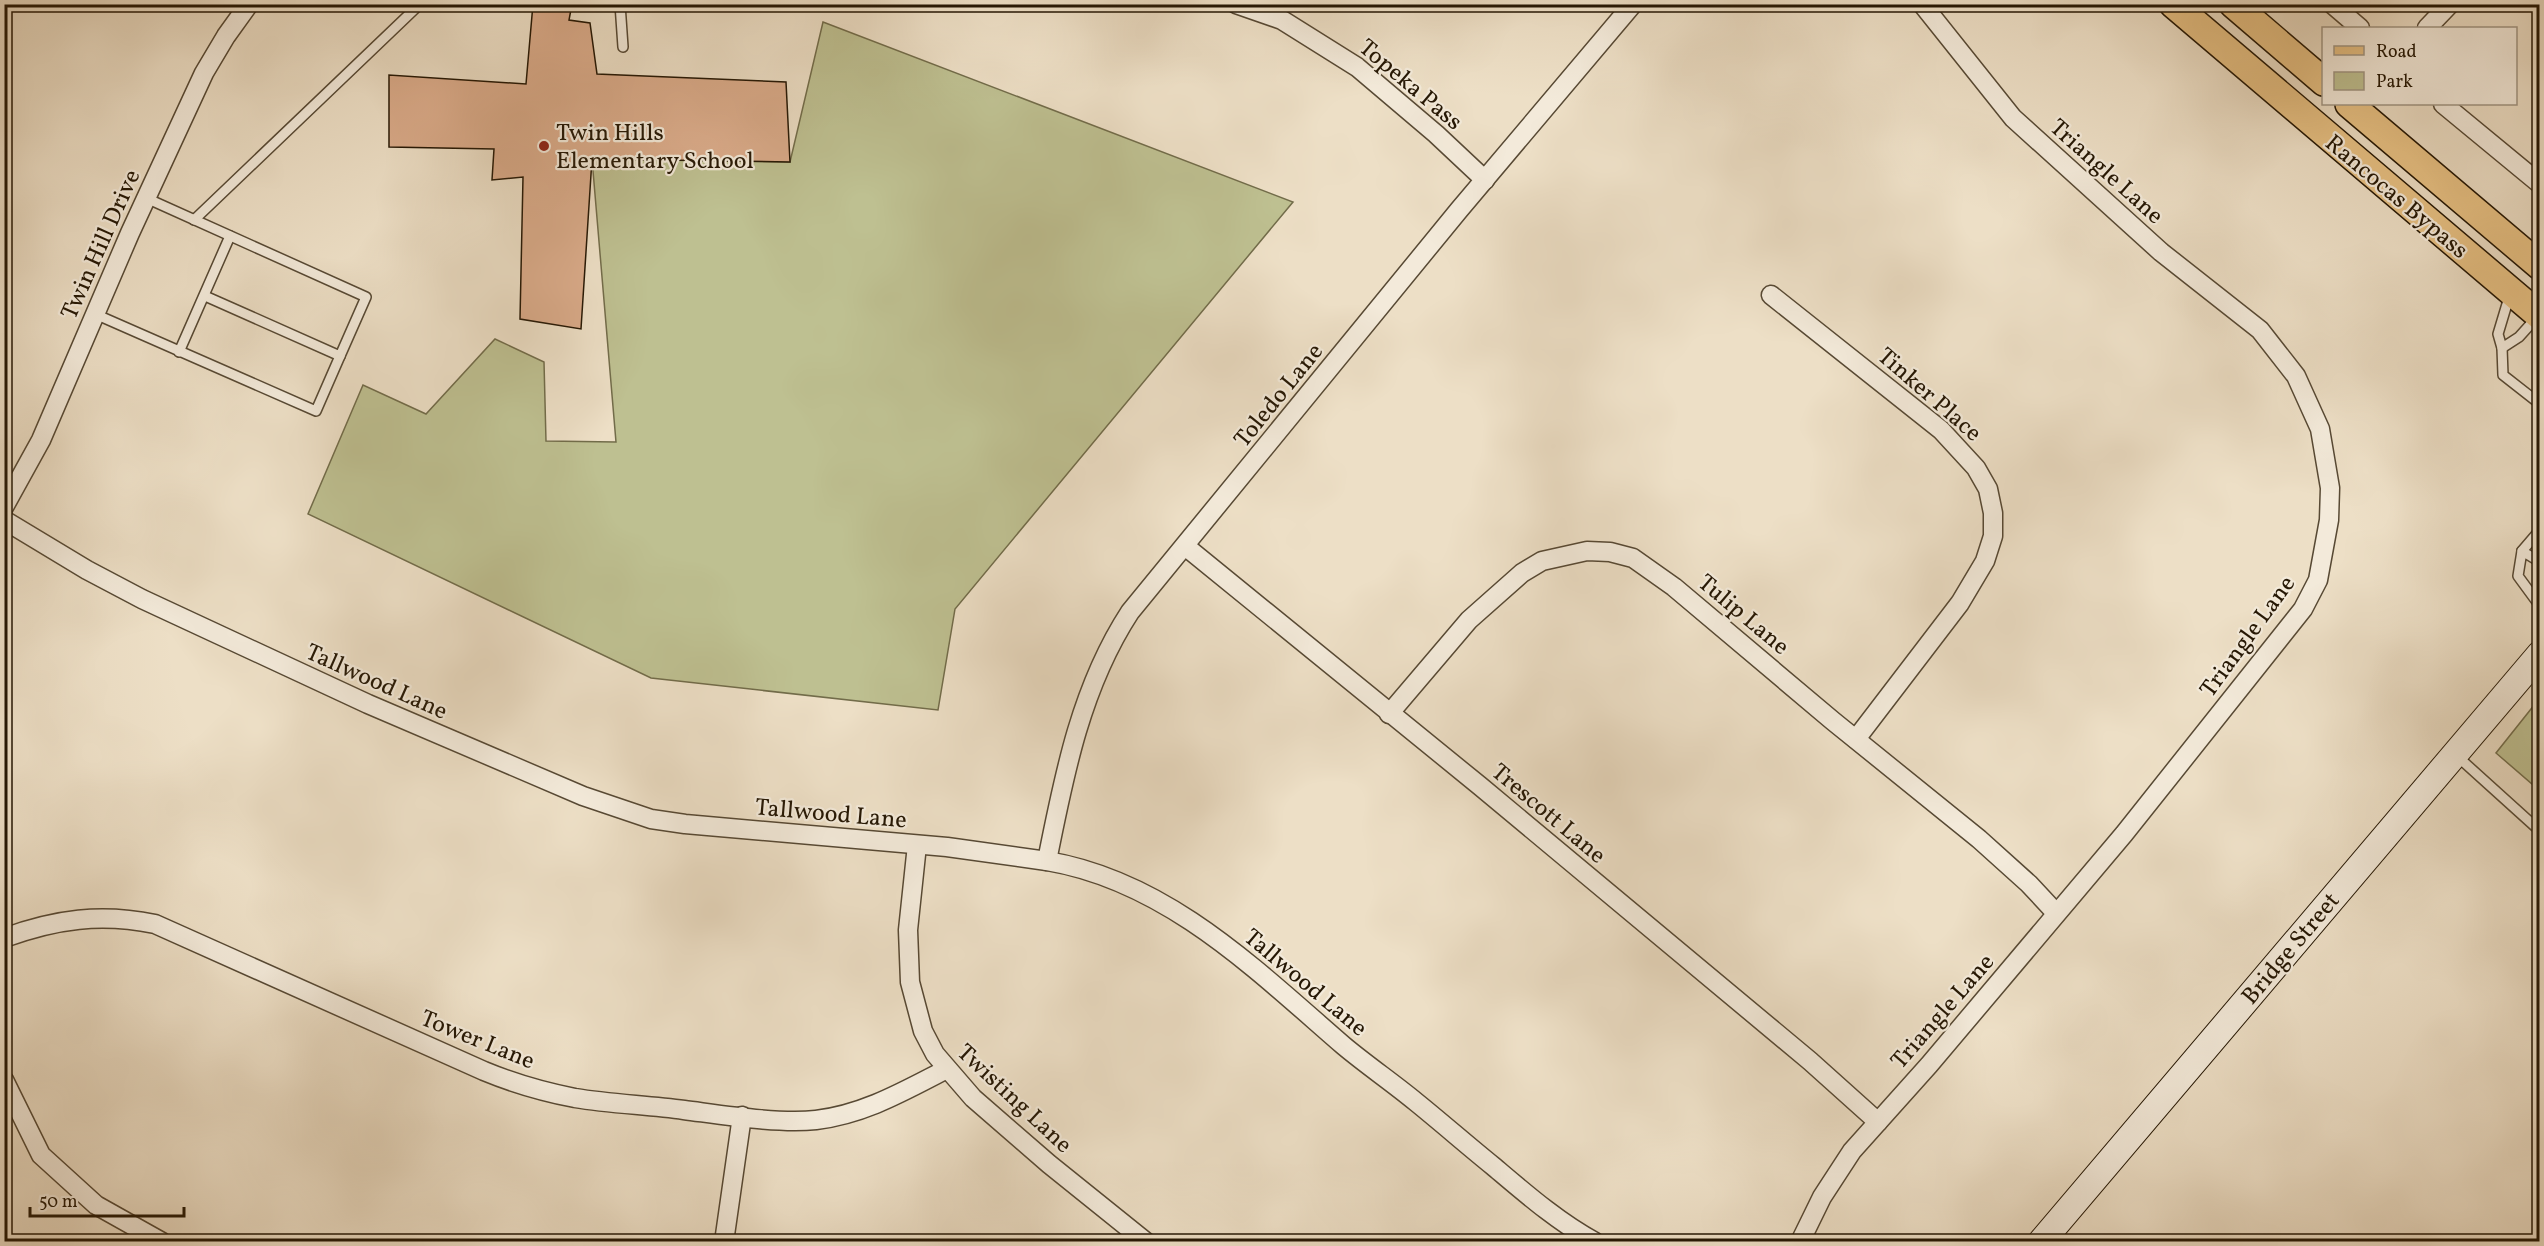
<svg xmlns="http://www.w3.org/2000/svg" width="2544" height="1246" viewBox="0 0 2544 1246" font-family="Vollkorn,serif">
<rect width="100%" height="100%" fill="#eddfc6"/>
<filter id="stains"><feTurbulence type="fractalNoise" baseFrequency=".00333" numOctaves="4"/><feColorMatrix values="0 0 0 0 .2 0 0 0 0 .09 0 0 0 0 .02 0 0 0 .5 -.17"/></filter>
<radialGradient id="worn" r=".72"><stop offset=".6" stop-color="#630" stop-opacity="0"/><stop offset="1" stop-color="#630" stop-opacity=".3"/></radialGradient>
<g fill="#bec091" stroke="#726c4a" stroke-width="1.5">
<polygon points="823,22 1293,202 955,609 938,710 651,678 308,514 363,385 426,414 495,339 544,362 546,441 616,442 592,159 790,162"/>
<polygon points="2539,699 2539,790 2496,753"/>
</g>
<polygon fill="#daab8a" stroke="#251704" stroke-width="1.5" points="533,4 572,4 569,20 590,23 597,74 786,82 790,162 592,159 581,329 520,319 523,177 492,180 494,149 389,147 389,75 526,84"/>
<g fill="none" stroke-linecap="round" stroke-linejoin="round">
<defs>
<g id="service">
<polyline points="620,4 623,47"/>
<polyline points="146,198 366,297 340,356 205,296"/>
<polyline points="194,220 420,4"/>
<polyline points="2510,294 2498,334 2502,348 2519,337 2537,317"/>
<polyline points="95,314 316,411 340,356"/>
<polyline points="2502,348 2503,375 2540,404"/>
<polyline points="179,352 230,236"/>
<polyline points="2522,551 2540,530"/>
<polyline points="2540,562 2522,551 2518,576 2540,606"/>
<polyline points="2457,756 2540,831"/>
</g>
<g id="minor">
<polyline points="1236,4 1282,20 1357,67 1436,134 1485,180"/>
<polyline points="2332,4 2360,28"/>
<polyline points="2427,28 2450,4"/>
<polyline points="2443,104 2540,184"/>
<polyline points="1771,295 1941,430 1976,468 1988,489 1993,513 1993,536 1985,561 1960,603 1856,739"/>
<polyline points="4,507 41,440 130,233 204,73 226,36 249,4"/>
<path d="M 4,520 L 87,570 L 142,599 L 368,704 L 583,796 L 651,819 L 685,824 L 947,847 L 1047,861 C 1167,881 1256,970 1344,1046 C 1368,1066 1393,1083 1416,1102 C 1442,1123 1467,1145 1493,1166 C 1525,1193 1558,1222 1595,1242"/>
<polyline points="1185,546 1480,786 1810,1061 1878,1122"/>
<polyline points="1389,714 1469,620 1522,573 1542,561 1587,551 1610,552 1633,558 1674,587 1833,721 1979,839 2029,884 2056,913"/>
<polyline points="917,845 908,930 910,982 923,1031 935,1054 973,1098 1049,1164 1146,1242"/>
<path d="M 1047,861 C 1064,775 1081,687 1130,612 L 1459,210 L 1633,4"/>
<path d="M 4,938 C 56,919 101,913 155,924 L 484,1071 C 513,1083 544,1092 575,1098 C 611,1104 648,1105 684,1110 C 723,1115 778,1124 816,1120 C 865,1114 904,1091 947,1069"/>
<polyline points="4,1080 41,1155 96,1205 162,1242"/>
<polyline points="724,1242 742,1116"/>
<polyline points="1800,1242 1822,1197 1852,1151 1929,1065 2124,834 2303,609 2318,580 2329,520 2330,488 2320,429 2296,376 2260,330 2161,252 2013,118 1922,4"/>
</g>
<polyline id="secondary" points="2041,1242 2540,654"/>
<g id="primary">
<polyline points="2173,4 2540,316"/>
<polyline points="2233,4 2324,82"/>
<polyline points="2349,104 2540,266"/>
</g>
</defs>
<use href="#service" stroke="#574934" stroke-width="12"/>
<use href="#minor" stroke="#574934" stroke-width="21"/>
<use href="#secondary" stroke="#251704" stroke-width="28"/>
<use href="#primary" stroke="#251704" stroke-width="30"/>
<use href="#service" stroke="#f3eada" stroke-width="9"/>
<use href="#minor" stroke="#f3eada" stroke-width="18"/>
<use href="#secondary" stroke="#f3eada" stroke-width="26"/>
<use href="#primary" stroke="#e6c083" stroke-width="27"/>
</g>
<circle fill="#8f2418" stroke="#f3eada" stroke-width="2" cx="544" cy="146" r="6"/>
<g text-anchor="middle" stroke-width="4.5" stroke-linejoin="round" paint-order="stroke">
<g font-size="24" fill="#251704" stroke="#f3eada">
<text transform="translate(1411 84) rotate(40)" y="8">Topeka Pass</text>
<text transform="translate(2107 171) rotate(42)" y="8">Triangle Lane</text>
<text transform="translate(2397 196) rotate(40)" y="8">Rancocas Bypass</text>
<text transform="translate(100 244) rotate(-66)" y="8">Twin Hill Drive</text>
<text transform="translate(1930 394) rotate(41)" y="8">Tinker Place</text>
<text transform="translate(1278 395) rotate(-51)" y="8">Toledo Lane</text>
<text transform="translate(1744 614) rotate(40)" y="8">Tulip Lane</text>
<text transform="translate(2247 636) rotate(-54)" y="8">Triangle Lane</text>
<text transform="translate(377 681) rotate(24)" y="8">Tallwood Lane</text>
<text transform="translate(831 813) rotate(5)" y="8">Tallwood Lane</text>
<text transform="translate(1549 813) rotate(40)" y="8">Trescott Lane</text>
<text transform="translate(2290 948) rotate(-50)" y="8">Bridge Street</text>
<text transform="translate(1306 982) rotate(40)" y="8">Tallwood Lane</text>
<text transform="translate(1942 1011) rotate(-49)" y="8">Triangle Lane</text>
<text transform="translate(478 1039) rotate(22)" y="8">Tower Lane</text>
<text transform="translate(1015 1098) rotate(43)" y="8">Twisting Lane</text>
</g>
<g font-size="24" fill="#251704" stroke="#f3eada" text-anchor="start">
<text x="556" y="140">Twin Hills<tspan x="556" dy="28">Elementary School</tspan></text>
</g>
</g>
<rect width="2544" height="1246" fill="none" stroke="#eddfc6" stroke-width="24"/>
<rect x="6" y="6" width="2532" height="1234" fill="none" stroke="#251704" stroke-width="3"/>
<rect x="12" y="12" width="2520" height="1222" fill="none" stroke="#251704" stroke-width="1.5"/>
<rect x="2322" y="27" width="195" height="78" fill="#f3eada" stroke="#a19684" stroke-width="1.5"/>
<rect x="2334" y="46" width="30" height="9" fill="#e6c083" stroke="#a19684" stroke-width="1.5"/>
<text x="2376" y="57" font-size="18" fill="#251704">Road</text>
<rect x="2334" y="72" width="30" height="18" fill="#bec091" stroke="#a19684" stroke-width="1.5"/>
<text x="2376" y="87" font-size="18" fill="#251704">Park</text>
<path d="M30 1207v9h154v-9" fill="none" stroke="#251704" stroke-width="3"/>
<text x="39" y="1207" font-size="18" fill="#251704" stroke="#f3eada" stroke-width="4.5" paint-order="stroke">50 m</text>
<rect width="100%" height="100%" filter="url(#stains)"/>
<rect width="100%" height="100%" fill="url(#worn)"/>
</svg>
